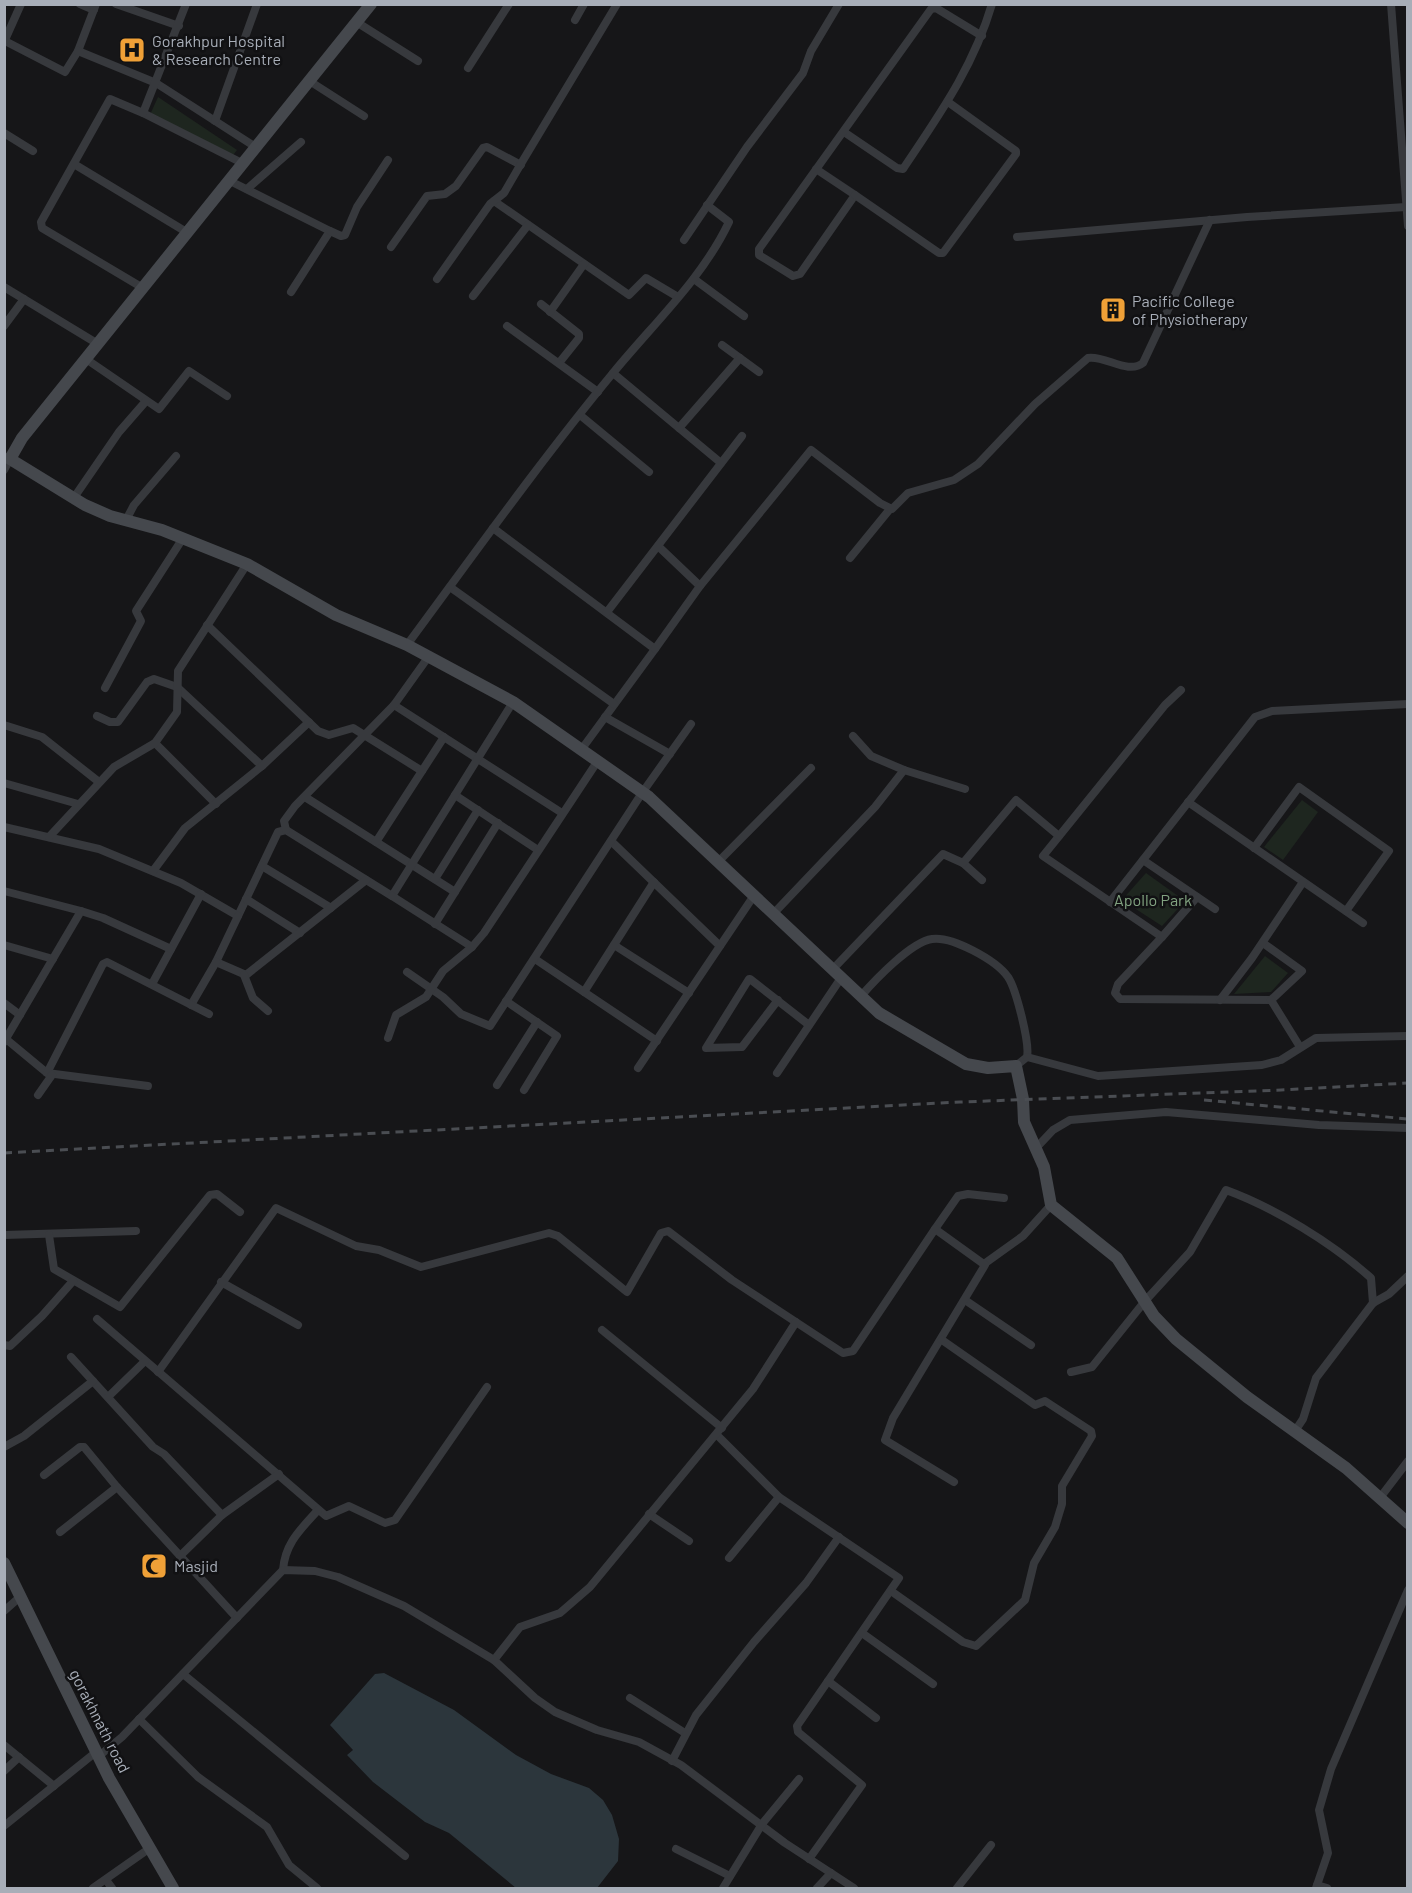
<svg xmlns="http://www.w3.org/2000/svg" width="1412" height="1893" viewBox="0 0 1412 1893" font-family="Barlow,sans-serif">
<rect width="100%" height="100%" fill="#161618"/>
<g fill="#1e261f">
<polygon points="158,97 237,150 230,159 149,117"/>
<polygon points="1302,800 1318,812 1283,860 1264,847"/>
<polygon points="1146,873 1185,901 1162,926 1122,900"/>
<polygon points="1265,956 1288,973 1271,992 1234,994"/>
</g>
<polygon fill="#2c363c" points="384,1673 454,1710 516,1755 551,1774 589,1788 603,1800 612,1815 619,1839 618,1861 597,1888 516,1888 449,1833 425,1822 373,1782 347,1755 353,1750 330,1725 375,1674"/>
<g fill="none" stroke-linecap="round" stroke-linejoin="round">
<g stroke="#37393d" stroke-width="8">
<polyline points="80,4 94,10"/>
<polyline points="116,4 179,26"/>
<polyline points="1391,4 1408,226"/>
<polyline points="575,20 584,4"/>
<polyline points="358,23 418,61"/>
<polyline points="5,41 65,72 78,51 96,4"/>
<polyline points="4,42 21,4"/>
<polyline points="78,51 156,83 257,148"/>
<polyline points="468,68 509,4"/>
<polyline points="311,82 364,116"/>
<polyline points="143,113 244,164"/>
<polyline points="215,121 257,4"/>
<path d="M 844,132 L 897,168 L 903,169 C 939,115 973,68 992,4"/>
<polyline points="4,133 33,151"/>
<polyline points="74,164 188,233"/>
<polyline points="816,169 855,195 800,274 793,276 759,255 759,249 931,9 936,8 982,36"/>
<polyline points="230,181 330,231 291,292"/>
<polyline points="247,189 301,142"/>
<polyline points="855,195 939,253 943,253 1016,154 1016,151 948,102"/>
<polyline points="494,201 629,295 646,278 678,297"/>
<polyline points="330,231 341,236 345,235 357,207 388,160"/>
<polyline points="1017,237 1247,217 1406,207"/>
<polyline points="684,240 747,147 803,73 811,51 839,4"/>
<polyline points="391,247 427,196 445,194 456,186 483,148 487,147 521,165"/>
<polyline points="437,279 490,204 504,193 522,162 617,4"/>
<polyline points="694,279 744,316"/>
<polyline points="4,287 98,344"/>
<polyline points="143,288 42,228 41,222 110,99 143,113 186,4"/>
<polyline points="473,296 528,225"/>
<polyline points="541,304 579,334 579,338 559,363"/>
<polyline points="550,312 584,264"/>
<polyline points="4,326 24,299"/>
<polyline points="507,326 598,392"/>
<polyline points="722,345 759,372"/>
<polyline points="86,359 159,409 189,371 227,396"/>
<polyline points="613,373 721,463"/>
<polyline points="580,415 649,472"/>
<polyline points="679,428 740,358"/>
<polyline points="4,456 10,459 4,470"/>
<polyline points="73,499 119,432 146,401"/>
<polyline points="126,520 134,505 176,456"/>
<polyline points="493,528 655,649 581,750"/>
<polyline points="658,546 700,586"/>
<polyline points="850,558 890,509"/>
<polyline points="450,587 614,704"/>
<polyline points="607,612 742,436"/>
<polyline points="207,625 318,731 329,735 353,728 422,771"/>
<path d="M 407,645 C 475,553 541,460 613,373 C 653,324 702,279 729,222 L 707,205"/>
<path d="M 655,649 L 700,586 L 811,450 L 880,503 L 892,509 L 908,493 L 954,480 L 978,464 L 1035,404 L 1088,358 C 1105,355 1128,375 1143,363 L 1210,220"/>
<polyline points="105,688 141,621 136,611 183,538"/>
<polyline points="1181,690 1165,705 1043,856 1162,937 1118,984 1115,993 1120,999 1271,1000 1302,971 1263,943"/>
<polyline points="394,705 562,813"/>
<polyline points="97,716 110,722 118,722 147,682 154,679 177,687 262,766"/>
<polyline points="605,717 670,754"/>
<polyline points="4,725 42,737 99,782"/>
<polyline points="853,736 871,756 904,770"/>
<polyline points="155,743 216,804"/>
<polyline points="4,783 78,804"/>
<polyline points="455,795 538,850"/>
<polyline points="305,797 455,892"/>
<polyline points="1188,802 1363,923"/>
<polyline points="4,827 99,849 181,883 238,916 278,832 286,830 392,896 513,702"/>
<polyline points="286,830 284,821 295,806 394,705 429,656"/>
<polyline points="49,837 114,767 155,743 177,712 178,671 247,564"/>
<polyline points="611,841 720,946"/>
<polyline points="376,842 444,737"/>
<polyline points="1254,848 1299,787 1389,851 1346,911"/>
<polyline points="1143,860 1215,909"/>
<polyline points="719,861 811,768"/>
<polyline points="963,863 982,880"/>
<polyline points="262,866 331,908"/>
<polyline points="153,871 185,828 262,766 309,722"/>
<polyline points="435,879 478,810"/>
<polyline points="4,891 81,911"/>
<polyline points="392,896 472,947"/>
<polyline points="246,899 300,933"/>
<polyline points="1110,902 1255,717 1272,711 1408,704"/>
<polyline points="774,913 875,807 904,770 965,789"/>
<polyline points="238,916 216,962 246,975 366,880"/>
<polyline points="435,924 498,823"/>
<polyline points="1162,937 1197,897"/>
<polyline points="4,945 53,959"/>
<polyline points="614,945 689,993"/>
<polyline points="535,959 657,1041"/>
<polyline points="832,970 943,854 963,863 1016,800 1059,836"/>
<polyline points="407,972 443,997 461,1014 490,1026 642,793 691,724"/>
<polyline points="244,975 253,998 268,1011"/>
<polyline points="152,984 201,894"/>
<polyline points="584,992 654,882"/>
<path d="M 861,996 C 875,980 911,942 932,939 C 952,936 996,960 1008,977 C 1016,989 1030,1043 1027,1057 L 1016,1066"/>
<polyline points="778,1000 742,1047 706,1048 749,979 750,979 809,1025"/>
<polyline points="1220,1000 1252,958 1303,882"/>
<polyline points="1271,1000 1300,1047"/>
<polyline points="506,1001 557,1036 524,1090"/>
<polyline points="4,1003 20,1015"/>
<polyline points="191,1005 216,962"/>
<polyline points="388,1038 396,1015 426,997 443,971 472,947 484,933 597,762"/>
<polyline points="6,1039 47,1073 148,1086"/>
<polyline points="4,1042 81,911 103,918 171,949"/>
<polyline points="1027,1057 1098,1076 1262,1065 1281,1060 1316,1038 1408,1036"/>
<polyline points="638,1068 755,894"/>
<polyline points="47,1073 103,964 107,962 209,1014"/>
<polyline points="777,1073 841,978"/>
<polyline points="497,1085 537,1022"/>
<polyline points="38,1095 52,1075"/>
<polyline points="1037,1147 1053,1130 1070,1120 1166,1112 1319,1125 1408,1128"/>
<polyline points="935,1229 958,1196 968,1194 1004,1198"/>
<polyline points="4,1235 136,1231"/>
<polyline points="49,1235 54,1269 120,1307 210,1195 217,1194 240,1212"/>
<polyline points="984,1264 1023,1236 1051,1205"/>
<polyline points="221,1282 298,1325"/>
<polyline points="965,1300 1031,1345"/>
<polyline points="97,1319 326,1516 349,1506 385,1523 395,1520 487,1387"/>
<polyline points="602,1330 722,1428"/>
<polyline points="4,1345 10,1346 42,1316 73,1281"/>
<polyline points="71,1357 153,1447 164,1454 222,1515"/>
<polyline points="158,1372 276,1208 356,1246 379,1250 421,1267 549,1233 558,1236 627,1292 661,1233 668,1231 732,1280 843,1353 853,1351 935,1229 985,1265 893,1418 885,1440 954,1482"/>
<path d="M 1071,1372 L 1092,1367 L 1145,1301 L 1190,1252 L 1226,1190 C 1275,1208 1332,1243 1371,1278 L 1373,1303"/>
<polyline points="108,1397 145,1361"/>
<polyline points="1295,1431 1303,1419 1316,1378 1373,1303 1389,1294 1408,1276"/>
<polyline points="717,1435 779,1497 899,1578 797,1726 798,1732 862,1785 809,1859"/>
<polyline points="4,1447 24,1436 93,1381"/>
<polyline points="44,1475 80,1447 84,1447 117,1487 237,1618"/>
<polyline points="1379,1499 1408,1461"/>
<polyline points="649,1514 689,1541"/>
<polyline points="60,1532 117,1487"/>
<polyline points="180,1556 222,1515 279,1474"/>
<polyline points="729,1558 779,1497"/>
<path d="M 283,1570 C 285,1543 301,1529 318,1510"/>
<polyline points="891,1591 963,1642 976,1646 1025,1600 1034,1563 1055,1527 1062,1504 1062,1486 1092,1436 1091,1431 1045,1401 1035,1405 942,1340"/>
<polyline points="4,1611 21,1596"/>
<polyline points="862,1633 933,1684"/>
<polyline points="494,1660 520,1627 560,1613 590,1587 753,1389 796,1322"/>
<polyline points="183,1674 405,1856"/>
<polyline points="828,1681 876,1718"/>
<polyline points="630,1698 685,1733"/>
<polyline points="139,1719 198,1777 267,1827 289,1865 317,1888"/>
<polyline points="4,1745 54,1786"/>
<polyline points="99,1756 122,1737 283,1570 315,1571 338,1577 404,1606 494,1660 535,1698 555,1712 597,1730 639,1742 681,1765 785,1843 854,1888"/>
<polyline points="672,1761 696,1715 754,1642 806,1583 839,1537"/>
<polyline points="4,1771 19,1757"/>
<polyline points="4,1826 96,1752"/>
<polyline points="676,1849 730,1876"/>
<polyline points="106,1880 112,1888"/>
<polyline points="1317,1885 1327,1888"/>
<polyline points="93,1888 150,1848"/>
<polyline points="723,1888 762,1824 799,1779"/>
<polyline points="817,1888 831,1873"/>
<polyline points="957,1888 991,1845"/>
<polyline points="1316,1888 1328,1853 1319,1810 1331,1769 1408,1590"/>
</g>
<g stroke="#45484d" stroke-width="12">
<polyline points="371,4 22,438 10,459 85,505 110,516 162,530 247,564 336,615 407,645 513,702 649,797 879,1013 966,1064 988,1068 1016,1066 1023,1099 1024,1122 1044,1167 1051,1205 1117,1258 1154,1316 1176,1339 1247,1397 1346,1468 1408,1523"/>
<polyline points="4,1563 109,1778 173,1888"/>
</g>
<g stroke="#4a4d52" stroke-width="3" stroke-dasharray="8 6" stroke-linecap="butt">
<polyline points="1204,1100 1408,1119"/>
<polyline points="4,1153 960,1102 1281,1090 1408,1083"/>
</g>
</g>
<defs>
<symbol id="hospital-square" viewBox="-11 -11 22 22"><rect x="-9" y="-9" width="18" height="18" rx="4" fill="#efa037" stroke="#111113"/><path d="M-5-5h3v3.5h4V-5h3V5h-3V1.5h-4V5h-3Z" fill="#111"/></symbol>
<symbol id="building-square" viewBox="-11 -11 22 22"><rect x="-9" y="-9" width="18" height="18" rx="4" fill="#efa037" stroke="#111113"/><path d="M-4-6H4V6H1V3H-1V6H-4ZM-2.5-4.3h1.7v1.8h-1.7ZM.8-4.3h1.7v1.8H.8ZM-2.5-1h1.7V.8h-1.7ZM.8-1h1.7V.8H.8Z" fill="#111"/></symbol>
<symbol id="mosque-square" viewBox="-11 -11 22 22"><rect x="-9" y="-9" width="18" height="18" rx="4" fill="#efa037" stroke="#111113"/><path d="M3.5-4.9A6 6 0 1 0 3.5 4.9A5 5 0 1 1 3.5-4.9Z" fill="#111"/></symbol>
</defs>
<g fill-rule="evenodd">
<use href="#hospital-square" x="117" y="35" width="30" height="30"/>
<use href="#building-square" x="1098" y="295" width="30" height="30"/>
<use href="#mosque-square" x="139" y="1551" width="30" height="30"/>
</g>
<g text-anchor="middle" stroke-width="5" stroke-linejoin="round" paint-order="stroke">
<g font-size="16" fill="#a8aeb8" stroke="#111113" text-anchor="start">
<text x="152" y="47">Gorakhpur Hospital<tspan x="152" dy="18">&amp; Research Centre</tspan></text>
<text x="1132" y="307">Pacific College<tspan x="1132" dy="18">of Physiotherapy</tspan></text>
<text x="174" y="1572">Masjid</text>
</g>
<g font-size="16" fill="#81a280" stroke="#111113">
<text x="1153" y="906">Apollo Park</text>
</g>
<g font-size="16" fill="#a8aeb8" stroke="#111113">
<text transform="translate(100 1721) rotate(63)" y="6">gorakhnath road</text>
</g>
</g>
<rect width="1412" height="1893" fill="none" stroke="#a8aeb8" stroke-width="12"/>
</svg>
